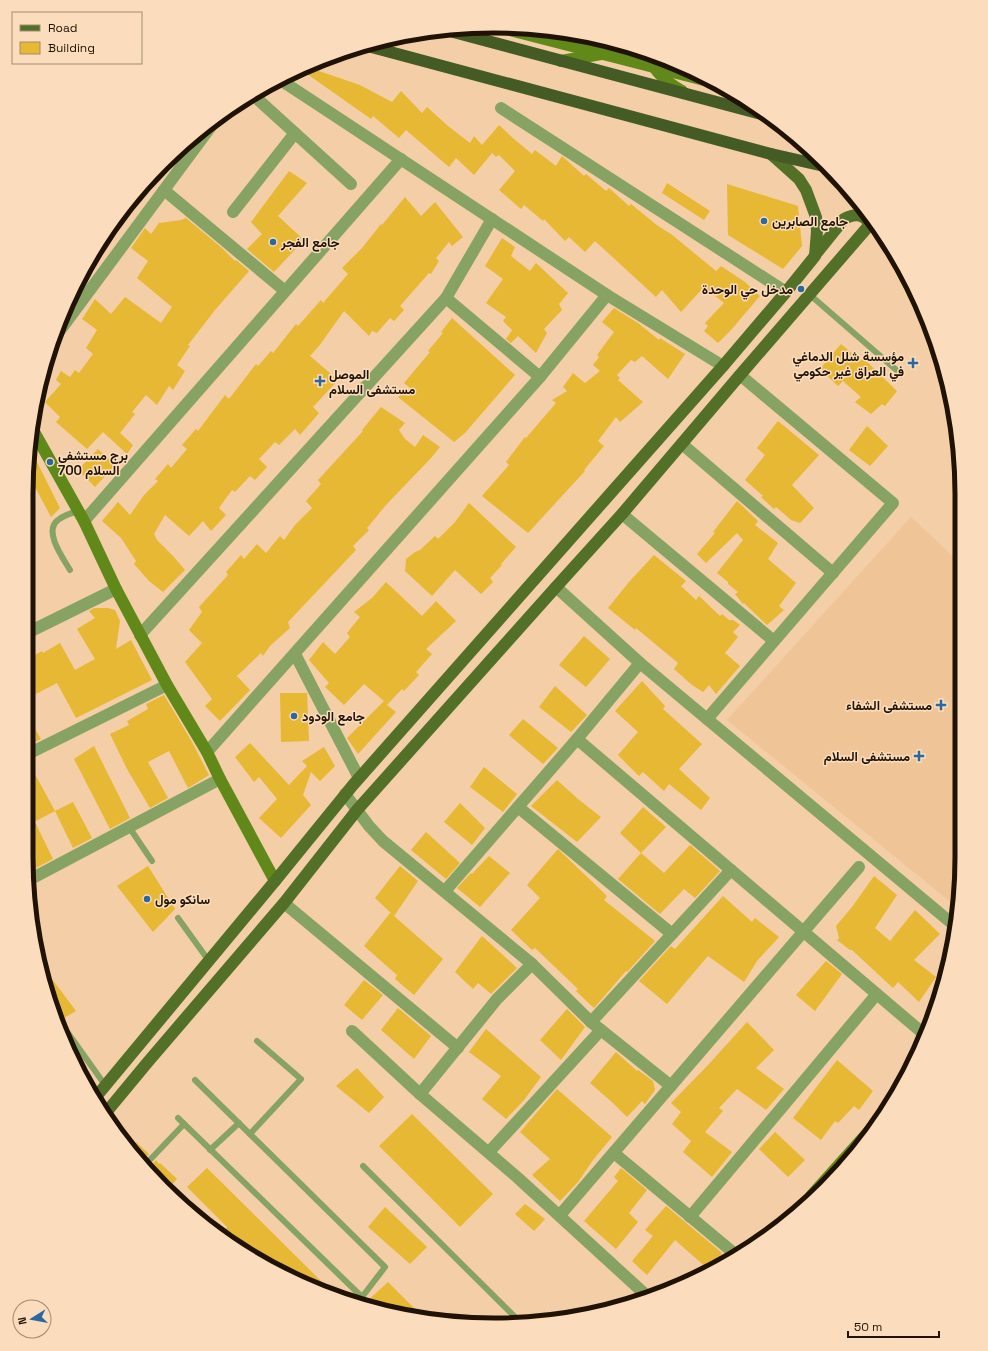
<svg xmlns="http://www.w3.org/2000/svg" width="988" height="1351" viewBox="0 0 988 1351" font-family="'Space Grotesk',Vazirmatn,sans-serif">
<rect width="100%" height="100%" fill="#f4cea6"/>
<polygon fill="#efc496" points="911,517 959,562 961,888 958,908 727,720"/>
<g fill="#e6b834">
<polygon points="307,67 360,85 392,102 401,91 422,113 427,107 448,126 470,143 474,136 482,145 499,125 514,139 532,154 535,150 556,166 562,156 584,176 586,174 606,191 609,188 629,206 631,204 658,226 671,234 716,271 721,266 745,282 760,296 731,330 718,343 704,331 708,326 705,323 724,303 704,287 681,312 662,290 656,297 595,241 585,252 569,237 565,241 544,219 543,221 524,205 521,209 499,190 515,171 499,155 496,157 492,153 474,175 456,158 449,167 406,130 399,138 373,116 371,119 300,69"/>
<polygon points="289,171 307,183 278,216 304,240 274,272 247,249 262,234 251,222"/>
<polygon points="667,183 710,211 704,220 662,193"/>
<polygon points="727,184 798,206 802,246 783,269 728,235"/>
<polygon points="405,197 421,216 435,202 463,237 452,246 449,242 436,258 439,261 431,274 429,273 400,306 404,310 394,321 390,318 377,333 372,331 369,336 344,311 319,346 310,356 338,380 313,407 319,413 300,435 295,429 279,445 275,442 259,459 267,467 255,480 250,476 235,492 232,490 219,508 226,515 211,531 203,521 189,536 165,515 154,534 157,540 173,556 185,570 163,592 149,581 134,564 136,561 121,538 102,521 118,502 130,515 144,495 158,481 155,479 168,464 171,468 187,449 182,445 196,429 198,431 225,395 229,399 256,364 258,366 271,351 273,353 296,324 298,326 321,300 323,303 348,274 342,268 362,248 381,224 382,225"/>
<polygon points="186,218 222,248 235,261 236,260 249,271 215,310 188,345 190,346 177,365 185,371 173,390 169,386 157,405 146,395 132,412 135,414 120,433 133,445 127,454 103,432 87,449 56,422 60,417 45,402 61,384 56,380 61,371 70,377 75,370 79,373 93,354 86,348 97,330 82,319 95,299 111,314 125,297 161,323 172,307 137,278 148,261 131,248 145,228 151,234 159,223 181,220"/>
<polygon points="502,238 515,247 511,256 530,271 536,263 568,293 559,304 562,310 544,329 547,333 536,353 518,336 511,343 506,339 512,330 503,321 506,317 486,303 503,279 485,266"/>
<polygon points="614,308 638,323 659,340 660,338 685,354 668,379 642,356 635,362 631,360 617,375 620,378 618,380 643,402 620,422 616,417 598,441 604,446 584,470 585,471 528,533 482,496 509,465 506,462 525,437 526,438 556,403 552,400 567,391 563,387 573,373 585,383 600,371 593,365 599,357 597,355 614,332 602,322"/>
<polygon points="452,318 515,375 465,433 454,442 398,397 410,388 404,383 430,352 428,351 443,333 441,332"/>
<polygon points="841,344 861,361 863,358 897,391 885,406 882,404 871,414 855,402 861,397 843,381 838,386 820,369"/>
<polygon points="381,407 405,423 399,430 405,439 415,447 423,435 440,447 431,458 386,505 367,528 369,530 353,546 356,550 288,622 290,628 270,646 263,656 261,653 237,676 250,690 220,721 205,706 212,699 185,662 202,643 189,630 202,612 199,607 228,575 226,572 241,555 244,559 257,544 266,553 280,536 284,540 295,525 312,508 306,501 321,484 318,480 363,431 362,430"/>
<polygon points="778,421 819,455 792,485 814,508 800,523 791,520 776,507 774,509 761,497 763,496 745,480 765,455 757,448"/>
<polygon points="867,426 888,446 870,466 849,450"/>
<polygon points="98,449 115,465 95,487 78,470"/>
<polygon points="37,462 60,508 51,517 34,485 27,489 27,468"/>
<polygon points="737,501 758,521 755,525 778,543 768,559 796,583 779,606 784,610 767,625 744,603 743,604 735,594 738,592 728,584 728,582 717,573 743,540 737,533 706,563 697,554 715,533 713,532"/>
<polygon points="469,503 516,547 501,564 502,565 490,578 493,582 481,594 455,570 432,596 405,571 406,559 415,552 420,550 435,536 438,539 455,522"/>
<polygon points="654,555 686,581 681,586 696,600 699,596 720,616 722,614 729,620 733,620 740,625 733,632 738,637 725,653 740,666 716,694 709,685 703,692 692,685 674,669 678,663 636,628 635,630 608,608 629,582"/>
<polygon points="386,582 422,616 436,601 456,621 426,649 432,654 416,672 419,675 404,691 402,689 387,705 396,712 358,754 347,738 384,701 364,684 344,705 325,687 329,683 309,660 323,642 335,654 350,637 347,633 360,617 354,612 372,598"/>
<polygon points="94,608 108,608 115,610 120,621 116,649 131,640 152,680 76,718 57,683 26,699 26,660 42,651 43,653 60,643 75,670 95,659 77,629 95,618 89,611"/>
<polygon points="584,636 610,659 586,687 559,665"/>
<polygon points="642,681 665,706 663,709 702,744 679,769 710,798 701,810 669,784 664,791 643,772 639,776 618,755 638,732 615,711"/>
<polygon points="555,686 587,715 571,732 539,707"/>
<polygon points="280,693 307,693 309,741 281,742"/>
<polygon points="164,695 192,742 209,775 188,788 169,751 148,762 168,798 150,808 127,769 110,734 129,725 127,721 148,709 146,704"/>
<polygon points="26,714 41,739 26,746"/>
<polygon points="523,719 558,748 543,764 509,735"/>
<polygon points="250,743 289,785 307,766 302,761 324,747 335,766 320,781 311,772 303,795 311,805 281,838 259,818 277,799 259,777 254,782 235,757"/>
<polygon points="94,746 130,818 110,829 74,759"/>
<polygon points="484,767 517,794 503,812 470,787"/>
<polygon points="36,776 55,811 36,821 26,803 26,782"/>
<polygon points="557,780 578,799 601,817 577,842 531,806"/>
<polygon points="73,802 92,838 73,848 55,811"/>
<polygon points="460,803 485,828 472,845 444,822"/>
<polygon points="643,807 666,827 641,853 620,833"/>
<polygon points="36,824 53,859 28,872 26,857 26,828"/>
<polygon points="426,832 460,863 446,879 411,850"/>
<polygon points="690,845 720,871 695,898 684,889 660,914 618,879 641,853 664,873"/>
<polygon points="558,849 607,896 604,900 655,941 627,972 626,971 594,1008 576,991 578,989 535,948 532,950 511,930 540,898 527,885"/>
<polygon points="489,856 510,873 480,907 457,888 471,873 472,874"/>
<polygon points="148,866 175,909 153,932 117,886"/>
<polygon points="400,866 418,881 394,916 443,959 414,995 395,979 397,975 364,946 390,913 392,914 375,898"/>
<polygon points="874,876 897,895 875,928 890,941 915,910 940,934 914,960 936,977 919,1002 898,982 893,988 852,950 850,950 837,940 839,938 836,926 852,907"/>
<polygon points="723,896 752,922 755,918 779,937 757,961 744,982 708,956 667,1004 639,981 671,946 675,949"/>
<polygon points="482,936 517,968 491,994 478,983 473,989 455,972"/>
<polygon points="826,961 842,974 815,1011 796,995"/>
<polygon points="40,963 76,1011 57,1022 42,978"/>
<polygon points="364,980 383,995 362,1020 344,1005"/>
<polygon points="398,1008 431,1036 414,1059 381,1030"/>
<polygon points="567,1009 585,1027 561,1060 540,1040"/>
<polygon points="747,1022 774,1050 756,1068 784,1089 766,1110 737,1089 719,1108 723,1111 705,1132 732,1152 712,1177 683,1152 691,1141 672,1124 681,1112 671,1103 709,1064"/>
<polygon points="486,1029 541,1077 524,1100 506,1119 482,1099 501,1076 469,1052"/>
<polygon points="616,1052 637,1071 638,1070 653,1081 655,1090 645,1104 642,1101 627,1117 613,1103 590,1083"/>
<polygon points="837,1060 873,1091 859,1110 854,1106 838,1123 835,1121 821,1140 793,1118"/>
<polygon points="357,1068 384,1097 369,1113 336,1086"/>
<polygon points="557,1089 612,1137 593,1160 578,1182 560,1201 532,1175 550,1159 520,1132"/>
<polygon points="412,1114 493,1194 460,1227 379,1146"/>
<polygon points="775,1132 805,1160 788,1177 759,1149"/>
<polygon points="136,1142 149,1154 143,1161 131,1147"/>
<polygon points="156,1160 159,1164 160,1163 177,1179 168,1189 149,1167"/>
<polygon points="207,1168 323,1283 318,1288 287,1277 222,1233 227,1227 187,1187"/>
<polygon points="621,1168 647,1190 629,1213 638,1222 616,1249 584,1221 618,1181 614,1177"/>
<polygon points="525,1204 545,1219 534,1231 515,1214"/>
<polygon points="666,1206 722,1253 708,1269 675,1240 647,1275 632,1261 653,1236 645,1230"/>
<polygon points="385,1207 427,1247 410,1264 368,1227"/>
<polygon points="388,1282 426,1320 373,1309 363,1305"/>
</g>
<g fill="none" stroke-linecap="round" stroke-linejoin="round">
<g stroke="#87a364" stroke-width="6">
<polyline points="809,294 901,374"/>
<path d="M 70,570 C 63,558 43,531 58,520 C 63,516 71,513 78,511"/>
<polyline points="129,827 152,861"/>
<polyline points="178,918 209,961"/>
<polyline points="68,1033 105,1085"/>
<polyline points="195,1080 385,1267 362,1297"/>
<polyline points="178,1118 362,1297 357,1303"/>
<polyline points="250,1134 301,1079 257,1041"/>
<polyline points="210,1150 239,1123"/>
<polyline points="146,1164 184,1124"/>
<polyline points="363,1166 519,1321"/>
</g>
<g stroke="#87a364" stroke-width="12">
<polyline points="279,79 607,295 723,366"/>
<polyline points="253,95 351,184"/>
<polyline points="501,108 786,292"/>
<polyline points="164,190 285,291"/>
<polyline points="233,212 295,133"/>
<polyline points="446,298 540,377"/>
<polyline points="53,340 218,117"/>
<polyline points="682,444 833,573"/>
<polyline points="622,514 774,641"/>
<polyline points="84,521 401,159"/>
<polyline points="556,587 640,663 955,926"/>
<polyline points="27,633 116,589"/>
<polyline points="140,635 446,298 492,219"/>
<polyline points="295,654 359,778"/>
<polyline points="707,719 893,503 740,375"/>
<polyline points="577,739 925,1035"/>
<polyline points="207,752 540,377 607,295"/>
<polyline points="26,755 167,685"/>
<polyline points="345,794 369,826 383,841 532,964 591,1022 671,1086"/>
<polyline points="518,807 672,934"/>
<polyline points="29,880 220,779"/>
<polyline points="445,891 577,739 640,663"/>
<polyline points="284,903 458,1048"/>
<polyline points="591,1022 731,870"/>
<polyline points="352,1031 420,1094 518,1178 647,1296"/>
<polyline points="420,1094 497,999 532,964"/>
<polyline points="489,1152 601,1030"/>
<polyline points="614,1153 735,1254"/>
<polyline points="560,1215 859,867"/>
<polyline points="690,1217 876,995"/>
</g>
<g stroke="#608919" stroke-width="12">
<polyline points="502,28 712,82"/>
<path d="M 644,51 C 655,70 662,80 682,91"/>
<polyline points="561,61 601,54 610,48 611,43"/>
<polyline points="33,430 84,521 116,589 167,685 207,752 220,779 275,881"/>
<polyline points="811,1196 880,1119"/>
</g>
<g stroke="#527027" stroke-width="12">
<path d="M 815,255 L 844,219 C 855,213 862,214 870,223"/>
<polyline points="95,1098 275,881 353,785 723,366 786,292 815,256 817,231 816,217 806,190 799,179 771,154"/>
<polyline points="104,1115 147,1063 284,903 357,810 556,587 622,514 740,375 872,222"/>
</g>
<g stroke="#445b26" stroke-width="12">
<polyline points="446,30 765,115"/>
<polyline points="364,45 771,154 824,166"/>
</g>
</g>
<g fill="#2a689f" stroke="#fbddbd" stroke-width="1.5">
<circle cx="764" cy="221" r="4"/>
<circle cx="273" cy="242" r="4"/>
<circle cx="801" cy="289" r="4"/>
<path d="M911 357h4v4h4v4h-4v4h-4v-4h-4v-4h4z"/>
<path d="M318 375h4v4h4v4h-4v4h-4v-4h-4v-4h4z"/>
<circle cx="50" cy="462" r="4"/>
<path d="M939 699h4v4h4v4h-4v4h-4v-4h-4v-4h4z"/>
<circle cx="294" cy="716" r="4"/>
<path d="M917 750h4v4h4v4h-4v4h-4v-4h-4v-4h4z"/>
<circle cx="147" cy="899" r="4"/>
</g>
<g text-anchor="middle" stroke-width="3" stroke-linejoin="round" paint-order="stroke">
<g font-size="13" font-weight="bold" fill="#201305" stroke="#fbddbd" text-anchor="start">
<text x="772" y="226">جامع الصابرين</text>
<text x="281" y="247">جامع الفجر</text>
<text x="793" y="294" text-anchor="end">مدخل حي الوحدة</text>
<text x="904" y="361" text-anchor="end">مؤسسة شلل الدماغي<tspan x="904" dy="15">في العراق غير حكومي</tspan></text>
<text x="329" y="379">الموصل<tspan x="329" dy="15">مستشفى السلام</tspan></text>
<text x="58" y="460">برج مستشفى<tspan x="58" dy="15">السلام 700</tspan></text>
<text x="932" y="710" text-anchor="end">مستشفى الشفاء</text>
<text x="302" y="721">جامع الودود</text>
<text x="910" y="761" text-anchor="end">مستشفى السلام</text>
<text x="155" y="904">سانكو مول</text>
</g>
</g>
<path d="M0 0H988V1351H0ZM494 33H494A461 461 0 0 1 955 494V857A461 461 0 0 1 494 1318H494A461 461 0 0 1 33 857V494A461 461 0 0 1 494 33Z" fill="#fbddbd" fill-rule="evenodd"/>
<path fill="none" stroke="#201305" stroke-width="5" d="M494 33H494A461 461 0 0 1 955 494V857A461 461 0 0 1 494 1318H494A461 461 0 0 1 33 857V494A461 461 0 0 1 494 33Z"/>
<rect x="12" y="12" width="130" height="52" fill="#fbddbd" stroke="#a38c73"/>
<rect x="20" y="25" width="20" height="6" fill="#527027" stroke="#a38c73"/>
<text x="48" y="32" font-size="12" fill="#201305">Road</text>
<rect x="20" y="42" width="20" height="12" fill="#e6b834" stroke="#a38c73"/>
<text x="48" y="52" font-size="12" fill="#201305">Building</text>
<g transform="translate(32 1319) rotate(259)"><circle r="19" fill="#fbddbd" stroke="#a38c73"/>
<path d="M0-3L7 15L0 10L-7 15Z" fill="#2a689f"/>
<text y="-6" font-size="11" font-weight="bold" text-anchor="middle" fill="#201305">N</text>
</g>
<path d="M848 1331v6h91v-6" fill="none" stroke="#201305" stroke-width="2"/>
<text x="854" y="1331" font-size="12" fill="#201305" stroke="#fbddbd" stroke-width="3" paint-order="stroke">50 m</text>
</svg>
